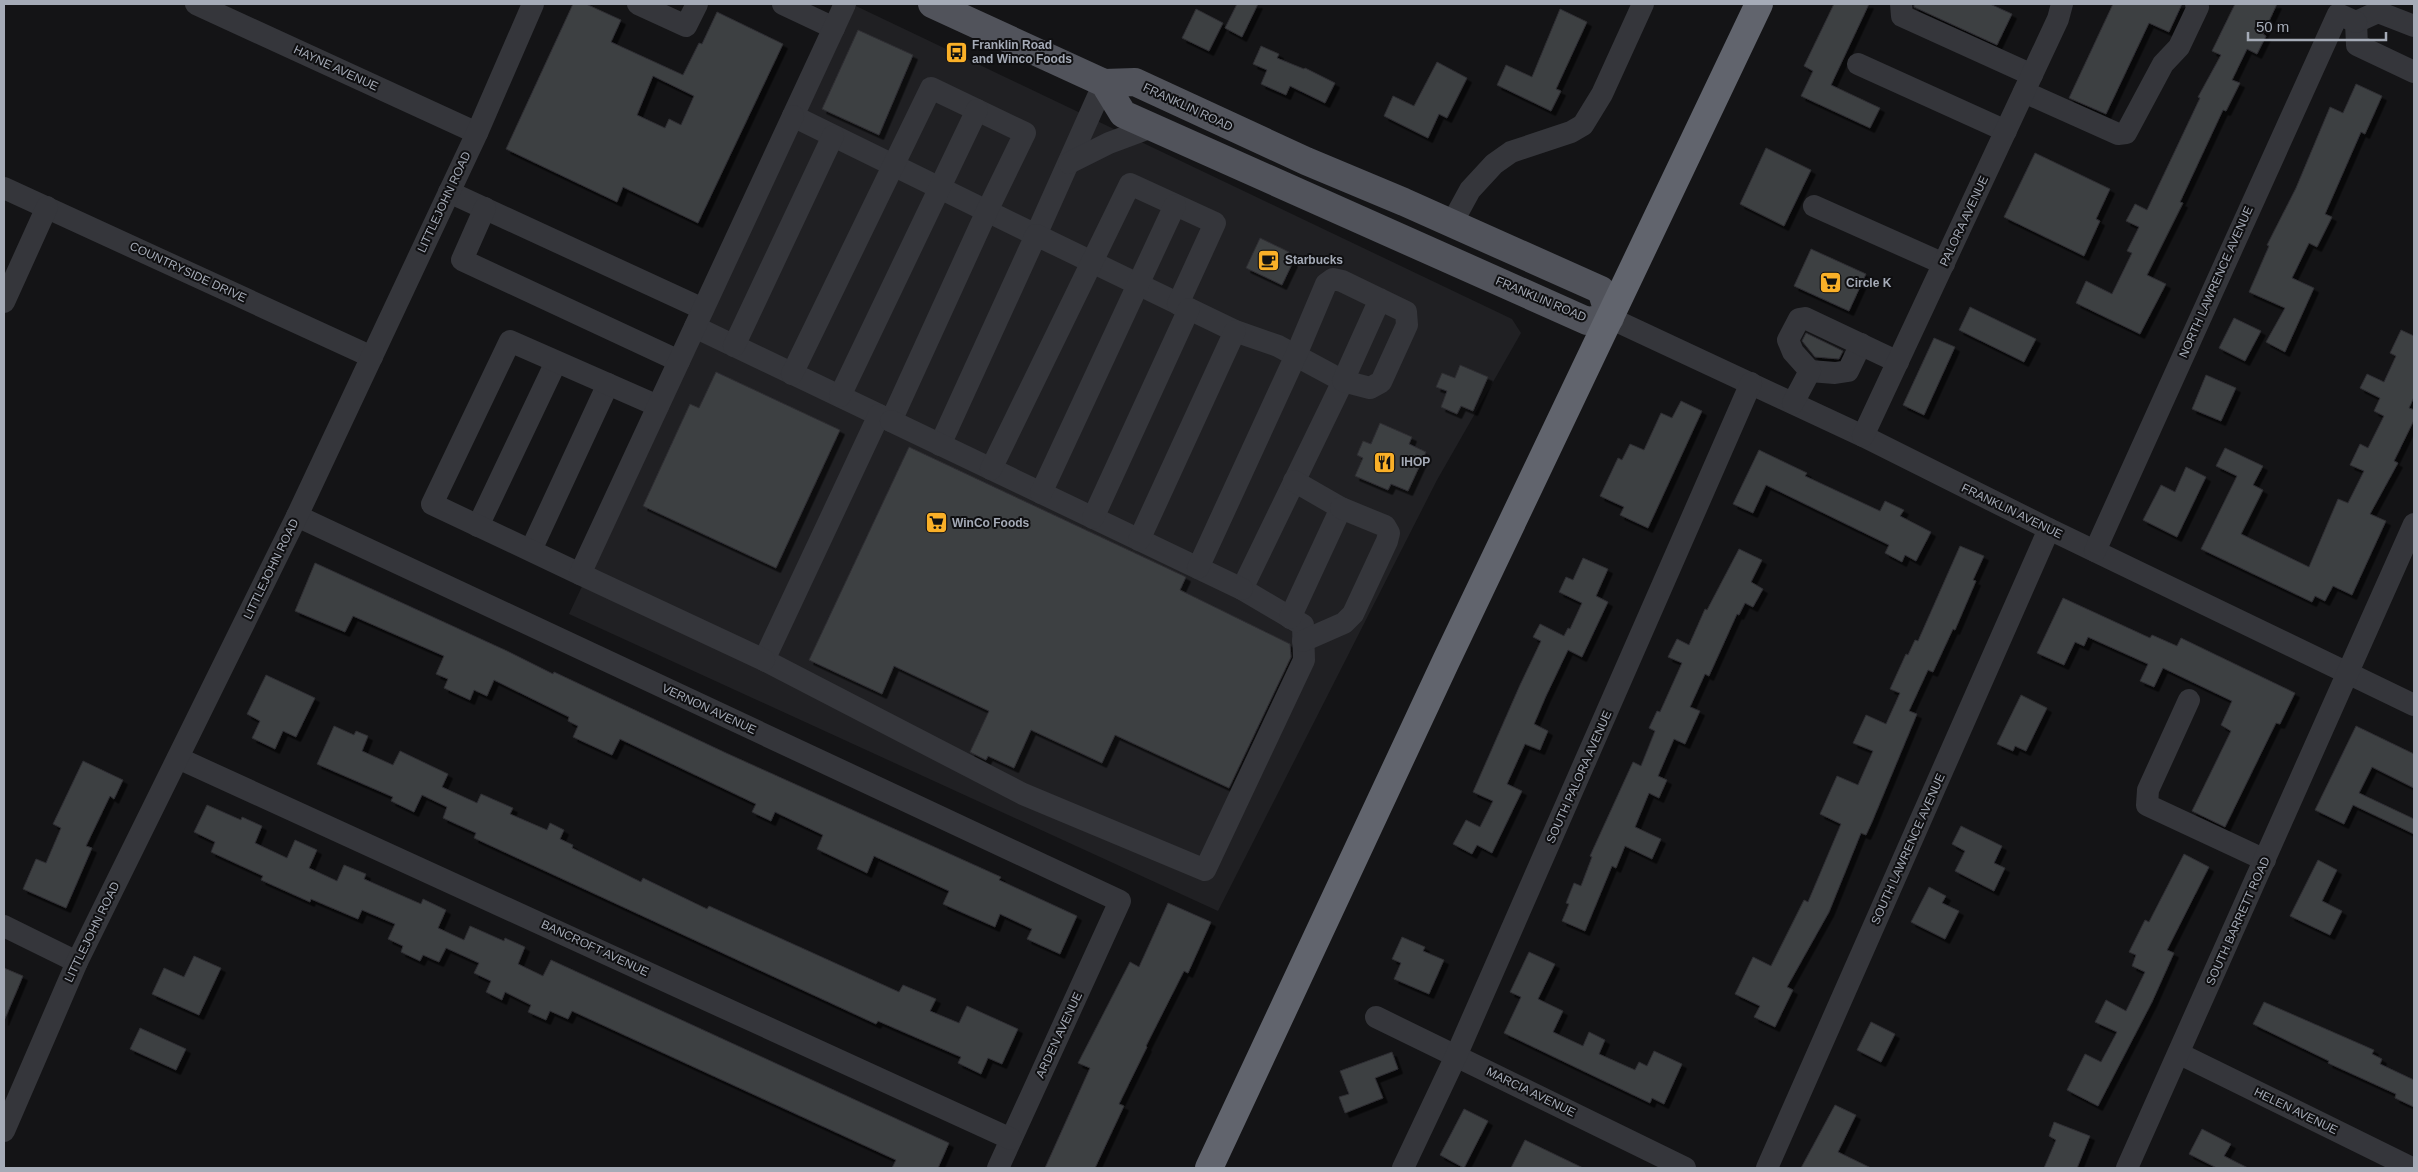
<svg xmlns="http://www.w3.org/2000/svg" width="2418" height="1172" viewBox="0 0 2418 1172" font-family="Helvetica,sans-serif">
<defs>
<filter id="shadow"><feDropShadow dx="4.5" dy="4.5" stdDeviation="0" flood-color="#0009"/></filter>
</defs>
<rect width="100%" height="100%" fill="#141416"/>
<polygon fill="#202023" points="856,6 1512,319 1521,333 1437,480 1218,911 569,614"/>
<g fill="#3e3f43" stroke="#2e2e32" fill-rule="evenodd" filter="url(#shadow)">
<path d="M 573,4 L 586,4 L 621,20 L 611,42 L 683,75 L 699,43 L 702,44 L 717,12 L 783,44 L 698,223 L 623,187 L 617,202 L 506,149 ZM 653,76 L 694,96 L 681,125 L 669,119 L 665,128 L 637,115 Z"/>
<polygon points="1237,4 1258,4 1242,37 1225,28"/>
<polygon points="1834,4 1869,4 1831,85 1880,108 1870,128 1801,96 1813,71 1804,66"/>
<polygon points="1914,4 1990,4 2012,14 1997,45 1914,7"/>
<polygon points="2113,4 2182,4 2169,32 2149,23 2106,114 2069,98"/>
<polygon points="2235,4 2277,4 2263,34 2266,36 2257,54 2247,49 2232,80 2240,83 2226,111 2223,110 2180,202 2183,203 2147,275 2166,284 2140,334 2076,303 2086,281 2112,294 2132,253 2127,251 2139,227 2126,221 2135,204 2147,210 2200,98 2198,97 2221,55 2212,51"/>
<polygon points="1196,9 1223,23 1209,51 1182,38"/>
<polygon points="1560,9 1587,22 1556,89 1561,91 1551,111 1497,85 1506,65 1532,77"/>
<polygon points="858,30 913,55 879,135 822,109"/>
<polygon points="1261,46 1279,54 1277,58 1304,69 1305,68 1335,83 1325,103 1290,86 1286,95 1261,84 1267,70 1253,64"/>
<polygon points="1437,62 1467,78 1447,118 1439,114 1428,138 1384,116 1393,96 1414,106"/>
<polygon points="2356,84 2382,96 2365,134 2361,132 2325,214 2332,217 2317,247 2309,243 2292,278 2314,288 2285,352 2266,342 2285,308 2249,292 2269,246 2267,245 2296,188 2330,107 2343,113"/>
<polygon points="1766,148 1811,170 1784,226 1740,204"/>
<polygon points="2035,153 2110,189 2096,219 2100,221 2084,256 2004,217"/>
<polygon points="1260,238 1289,252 1286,259 1293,262 1282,285 1246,268"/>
<polygon points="1811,249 1866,274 1849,311 1794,286"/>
<polygon points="1970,307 2036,339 2024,362 1959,330"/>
<polygon points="2234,318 2261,331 2245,361 2219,348"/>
<polygon points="2401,330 2414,336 2414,397 2409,408 2414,410 2414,420 2394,461 2398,463 2370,514 2386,521 2352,595 2333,586 2325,601 2315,596 2312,602 2201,549 2237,476 2216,466 2225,448 2263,466 2253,485 2263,490 2241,534 2309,567 2338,499 2348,503 2364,471 2350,465 2360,444 2368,448 2384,416 2374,411 2380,398 2360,388 2367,374 2384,382 2396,356 2390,353"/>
<polygon points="1806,333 1843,351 1839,359 1815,357 1802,341"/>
<polygon points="1934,338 1955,347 1924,415 1903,405"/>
<polygon points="1460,365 1488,377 1473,411 1461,406 1457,414 1441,407 1447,391 1436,387 1442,373 1455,378"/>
<polygon points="716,372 840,430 776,568 643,506 690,404 699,408"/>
<polygon points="2206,375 2236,388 2221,421 2192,409"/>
<polygon points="1681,401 1702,411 1648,528 1620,515 1624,507 1600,496 1618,458 1622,460 1630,444 1644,450 1661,413 1672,418"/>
<polygon points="1380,423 1412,437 1409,444 1426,452 1408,491 1391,484 1388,490 1355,476 1363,458 1357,455 1363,441 1371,444"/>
<polygon points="909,447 1186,577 1180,590 1290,644 1291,657 1229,788 1115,735 1102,763 1031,730 1014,768 988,756 986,760 970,752 989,711 894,666 882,694 809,660"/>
<polygon points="1759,450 1807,473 1805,476 1880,511 1885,501 1904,510 1900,516 1931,532 1916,561 1905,555 1902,562 1885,553 1889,545 1766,485 1753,513 1733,504"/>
<polygon points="2186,467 2206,477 2177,537 2143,520 2161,485 2175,492"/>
<polygon points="1960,546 1984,556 1973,580 1976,581 1955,630 1953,629 1933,672 1928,670 1909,711 1917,714 1872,822 1866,835 1861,833 1829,912 1787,987 1793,990 1775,1027 1754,1017 1760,1006 1735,994 1753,957 1771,966 1804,900 1808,902 1841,824 1820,814 1837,776 1858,785 1873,751 1853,743 1866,715 1886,724 1900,693 1890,689 1906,654 1908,655 1915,640 1918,641"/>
<polygon points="1739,549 1762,560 1751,582 1763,589 1753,607 1745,603 1739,615 1737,614 1709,676 1705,674 1690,707 1700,711 1685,744 1674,739 1658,776 1667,780 1659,798 1649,793 1635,827 1661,839 1652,859 1625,846 1616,868 1612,866 1585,931 1562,921 1569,904 1566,903 1574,883 1581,886 1592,857 1590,856 1633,762 1641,766 1655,731 1649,728 1657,711 1660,712 1682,663 1668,657 1677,639 1689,645 1705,609 1707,610"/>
<polygon points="1583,558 1608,569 1596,596 1608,602 1582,657 1568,650 1546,696 1534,724 1548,731 1540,750 1525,744 1507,784 1522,791 1492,853 1477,845 1472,854 1453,844 1466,820 1480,827 1493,801 1473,792 1520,685 1541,641 1533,637 1540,624 1564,636 1568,628 1570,629 1582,603 1559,592 1566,577 1573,580"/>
<polygon points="315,563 507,651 553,674 554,672 726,753 1001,877 999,880 1077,916 1060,954 1027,939 1032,929 1000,914 995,927 943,904 949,891 874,856 867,873 817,849 823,835 775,812 771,821 752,812 756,804 620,739 612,755 573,737 578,726 568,721 569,717 494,680 487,696 474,690 470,700 444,688 448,679 436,674 444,656 353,616 345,632 295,611"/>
<polygon points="2063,598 2150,638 2152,635 2177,646 2181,638 2295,693 2280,724 2276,723 2225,827 2192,811 2231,731 2221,725 2232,701 2163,668 2154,687 2140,681 2148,664 2088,637 2084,646 2075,642 2064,665 2037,653"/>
<polygon points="266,675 315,698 296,737 283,731 275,749 252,738 260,721 247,714"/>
<polygon points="2021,695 2047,708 2026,751 2015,746 2013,751 1997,744"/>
<polygon points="334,726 354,735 356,731 368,736 362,751 393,765 400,751 448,774 442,787 477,803 481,794 513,808 510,814 547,830 550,823 564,830 560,839 573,845 572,848 641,882 643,878 707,909 709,906 899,992 903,985 936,999 930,1011 959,1023 967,1006 1018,1029 1002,1064 988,1058 981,1074 958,1063 961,1057 878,1021 876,1024 474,838 476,833 443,818 447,807 422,795 414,812 391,801 393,797 317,764"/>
<polygon points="2356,726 2414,754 2414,788 2372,767 2359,793 2414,819 2414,834 2353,805 2344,824 2315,810"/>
<polygon points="83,761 123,780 114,799 110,796 86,846 92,848 66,908 23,889 36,859 46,863 61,828 53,824"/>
<polygon points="207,805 241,820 242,817 262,826 255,843 287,858 295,840 317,850 309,868 337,881 344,865 366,874 364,879 421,904 423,899 446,910 438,928 464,940 470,926 504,941 505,938 525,947 518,964 543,976 551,960 949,1143 938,1168 892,1168 896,1160 572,1011 568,1019 550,1011 546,1020 528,1012 531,1005 505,992 502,1000 486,992 491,981 474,973 479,963 446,948 439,962 423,955 420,961 401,952 403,946 388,939 395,924 362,910 358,919 311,899 310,902 261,880 263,876 211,852 215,842 194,832"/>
<polygon points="1961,826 2002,846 1994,863 2005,868 1994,891 1955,871 1965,851 1952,844"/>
<polygon points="2184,854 2209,867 2167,950 2174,953 2152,1002 2098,1106 2067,1090 2085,1054 2101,1062 2117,1032 2095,1022 2106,1000 2126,1011 2145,972 2132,966 2136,955 2129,952 2145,920 2149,922"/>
<polygon points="2318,860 2337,870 2322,901 2342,911 2330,935 2290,916"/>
<polygon points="1929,887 1946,896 1942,903 1959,911 1945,939 1911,922"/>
<polygon points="1168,903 1211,922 1188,973 1184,971 1146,1046 1147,1047 1119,1104 1124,1106 1095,1168 1045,1168 1090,1068 1078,1063 1130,962 1139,967"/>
<polygon points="1402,937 1425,947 1423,951 1444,960 1429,994 1394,979 1401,963 1392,959"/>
<polygon points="1529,952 1555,964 1538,999 1563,1011 1553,1032 1583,1046 1589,1032 1605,1040 1599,1054 1635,1070 1639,1062 1647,1066 1654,1051 1682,1064 1664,1104 1652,1098 1650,1103 1504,1033 1521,997 1510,992"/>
<polygon points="194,956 221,968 199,1015 152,994 164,968 184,977"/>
<polygon points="4,968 23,976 4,1021"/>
<polygon points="2264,1002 2374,1050 2372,1054 2382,1059 2380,1064 2414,1080 2414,1107 2395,1098 2396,1094 2328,1063 2329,1061 2253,1024"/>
<polygon points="1871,1022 1895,1034 1881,1062 1857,1050"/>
<polygon points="140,1028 186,1049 176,1070 130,1049"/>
<polygon points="1392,1052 1398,1069 1375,1078 1383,1098 1345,1113 1339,1097 1349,1094 1340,1071"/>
<polygon points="1835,1105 1856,1115 1838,1152 1871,1168 1801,1168"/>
<polygon points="1464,1109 1488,1121 1464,1168 1440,1155"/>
<polygon points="2054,1122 2090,1136 2077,1168 2044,1168 2056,1140 2049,1136"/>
<polygon points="2202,1129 2231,1144 2224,1156 2248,1168 2217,1168 2189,1154"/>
<polygon points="1525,1140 1583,1168 1511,1168"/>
</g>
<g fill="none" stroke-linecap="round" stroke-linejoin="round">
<g stroke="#35363b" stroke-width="22">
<polyline points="196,4 477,133"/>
<polyline points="638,4 686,26 697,4"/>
<polyline points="783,4 834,28"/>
<polyline points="845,4 793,116 1036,235 1104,83"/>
<polyline points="1901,4 1902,16 2032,75"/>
<polyline points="2356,22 2357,45 2414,72"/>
<polyline points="2356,22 2378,12 2414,26"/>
<polyline points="1858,64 2006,131"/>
<polyline points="2024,92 2118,134 2126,133 2163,64 2179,47 2198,7 2196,4"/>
<polyline points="1069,163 1109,143 1152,127"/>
<polyline points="4,188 372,357"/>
<polyline points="449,192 703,309"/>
<polyline points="1814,206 1944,264"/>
<polyline points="485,208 462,260 679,361"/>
<polyline points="1452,223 1470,190 1494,164 1511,152 1571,132 1583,125 1602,94 1643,4"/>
<polyline points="4,302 47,207"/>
<polyline points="1610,318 1863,436 2049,529 2414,705"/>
<polyline points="695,327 879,415"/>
<polyline points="734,346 833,136"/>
<polyline points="1810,371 1835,373 1848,371 1861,344"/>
<polyline points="792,374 931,88 1025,133 987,211 891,421 879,415 764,660 1023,794 1205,870 1304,660 1303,625 1242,589 1343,381 1278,346 1235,331 1036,235 940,445"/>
<polyline points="840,396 977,110"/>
<polyline points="1793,403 1810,371 1793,352 1788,340 1799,319 1805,318 1898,362"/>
<polyline points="891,421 1242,589"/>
<polyline points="1863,436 2058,19 2062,4"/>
<polyline points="991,469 1130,184 1215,223 1178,304"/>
<polyline points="1041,493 1175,205"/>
<polyline points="297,516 1120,901 998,1168"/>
<polyline points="1093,518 1189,309"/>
<polyline points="478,526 556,362"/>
<polyline points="1139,540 1235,331"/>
<polyline points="531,550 608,384"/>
<polyline points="2095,551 2338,14 2356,22"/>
<polyline points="1198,568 1296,355 1326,284 1333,279 1342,281 1406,312 1407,325 1381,382 1370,388 1343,381 1380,299"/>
<polyline points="580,574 432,504 510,341 658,406"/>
<polyline points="1290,618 1341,508 1294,481"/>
<polyline points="1303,641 1344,623 1353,614 1387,541 1389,533 1385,526 1341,508"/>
<polyline points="764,660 580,574 793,116"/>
<polyline points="2189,700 2148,790 2147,805 2265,860"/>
<polyline points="178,758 1011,1139"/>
<polyline points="4,926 77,962"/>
<polyline points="1376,1017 1685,1168"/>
<polyline points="2180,1054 2412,1168"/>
<polyline points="4,1131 77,962 297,516 477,133 533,4"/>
<polyline points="1403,1168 1456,1056 1751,383"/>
<polyline points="1767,1168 2049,529"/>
<polyline points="2127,1168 2414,524"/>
</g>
<polyline stroke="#51535b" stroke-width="28" points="932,4 1104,83 1135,82 1306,161 1404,202 1601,290 1610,318 1587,321 1123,114 1104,83"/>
<polyline stroke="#61646d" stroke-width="28" points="1209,1168 1446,661 1759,4"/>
</g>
<defs>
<symbol id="bus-square" viewBox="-11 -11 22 22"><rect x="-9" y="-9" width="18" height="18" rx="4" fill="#fab028" stroke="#0f0f11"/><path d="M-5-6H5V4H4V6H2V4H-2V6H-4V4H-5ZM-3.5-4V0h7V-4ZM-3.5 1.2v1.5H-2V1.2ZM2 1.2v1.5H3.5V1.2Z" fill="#111"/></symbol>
<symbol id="cafe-square" viewBox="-11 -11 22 22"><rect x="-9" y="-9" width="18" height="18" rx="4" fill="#fab028" stroke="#0f0f11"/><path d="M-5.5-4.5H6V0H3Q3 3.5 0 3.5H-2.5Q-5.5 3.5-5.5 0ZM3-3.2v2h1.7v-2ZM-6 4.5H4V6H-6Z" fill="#111"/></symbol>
<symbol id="supermarket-square" viewBox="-11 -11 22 22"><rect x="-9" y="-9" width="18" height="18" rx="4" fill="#fab028" stroke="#0f0f11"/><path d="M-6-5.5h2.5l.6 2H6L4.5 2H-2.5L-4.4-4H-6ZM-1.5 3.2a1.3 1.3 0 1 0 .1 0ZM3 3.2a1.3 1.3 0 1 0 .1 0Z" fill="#111"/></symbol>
<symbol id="restaurant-square" viewBox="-11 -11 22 22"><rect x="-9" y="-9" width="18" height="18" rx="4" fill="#fab028" stroke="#0f0f11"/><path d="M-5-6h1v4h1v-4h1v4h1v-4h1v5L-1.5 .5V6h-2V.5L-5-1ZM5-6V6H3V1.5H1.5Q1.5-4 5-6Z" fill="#111"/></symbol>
</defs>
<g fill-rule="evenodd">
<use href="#bus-square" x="944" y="40" width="25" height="25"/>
<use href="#cafe-square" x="1256" y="248" width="25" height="25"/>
<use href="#supermarket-square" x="1818" y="270" width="25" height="25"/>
<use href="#restaurant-square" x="1372" y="450" width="25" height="25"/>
<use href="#supermarket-square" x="924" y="510" width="25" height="25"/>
</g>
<g text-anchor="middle" stroke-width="4" stroke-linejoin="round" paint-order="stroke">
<g font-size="12" font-weight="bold" fill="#a5abb7" stroke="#0f0f11" text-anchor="start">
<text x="972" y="49">Franklin Road<tspan x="972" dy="14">and Winco Foods</tspan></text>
<text x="1285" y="264">Starbucks</text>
<text x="1846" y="287">Circle K</text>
<text x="1401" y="466">IHOP</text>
<text x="952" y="527">WinCo Foods</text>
</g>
<g font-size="12" fill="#a5abb7" stroke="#0f0f11">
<text transform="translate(336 68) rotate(25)" y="4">HAYNE AVENUE</text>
<text transform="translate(1188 107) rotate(25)" y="4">FRANKLIN ROAD</text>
<text transform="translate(444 202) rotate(-65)" y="4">LITTLEJOHN ROAD</text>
<text transform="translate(1964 221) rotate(-65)" y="4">PALORA AVENUE</text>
<text transform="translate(188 272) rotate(25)" y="4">COUNTRYSIDE DRIVE</text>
<text transform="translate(2216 282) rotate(-66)" y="4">NORTH LAWRENCE AVENUE</text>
<text transform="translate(1541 299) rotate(23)" y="4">FRANKLIN ROAD</text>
<text transform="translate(2012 511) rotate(26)" y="4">FRANKLIN AVENUE</text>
<text transform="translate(271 569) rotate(-64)" y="4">LITTLEJOHN ROAD</text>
<text transform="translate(709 709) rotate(25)" y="4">VERNON AVENUE</text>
<text transform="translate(1579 777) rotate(-66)" y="4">SOUTH PALORA AVENUE</text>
<text transform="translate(1908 849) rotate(-66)" y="4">SOUTH LAWRENCE AVENUE</text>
<text transform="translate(2238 921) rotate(-66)" y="4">SOUTH BARRETT ROAD</text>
<text transform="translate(92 932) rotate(-64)" y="4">LITTLEJOHN ROAD</text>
<text transform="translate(595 948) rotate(25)" y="4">BANCROFT AVENUE</text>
<text transform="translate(1059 1035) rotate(-65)" y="4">ARDEN AVENUE</text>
<text transform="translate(1531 1092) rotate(26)" y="4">MARCIA AVENUE</text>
<text transform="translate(2296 1111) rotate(26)" y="4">HELEN AVENUE</text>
</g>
</g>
<rect width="2418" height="1172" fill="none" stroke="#a5abb7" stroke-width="10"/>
<path d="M2248 32v8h138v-8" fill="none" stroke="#a5abb7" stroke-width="2.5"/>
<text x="2256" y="32" font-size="15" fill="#a5abb7" stroke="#0f0f11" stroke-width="4" paint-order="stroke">50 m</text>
</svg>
